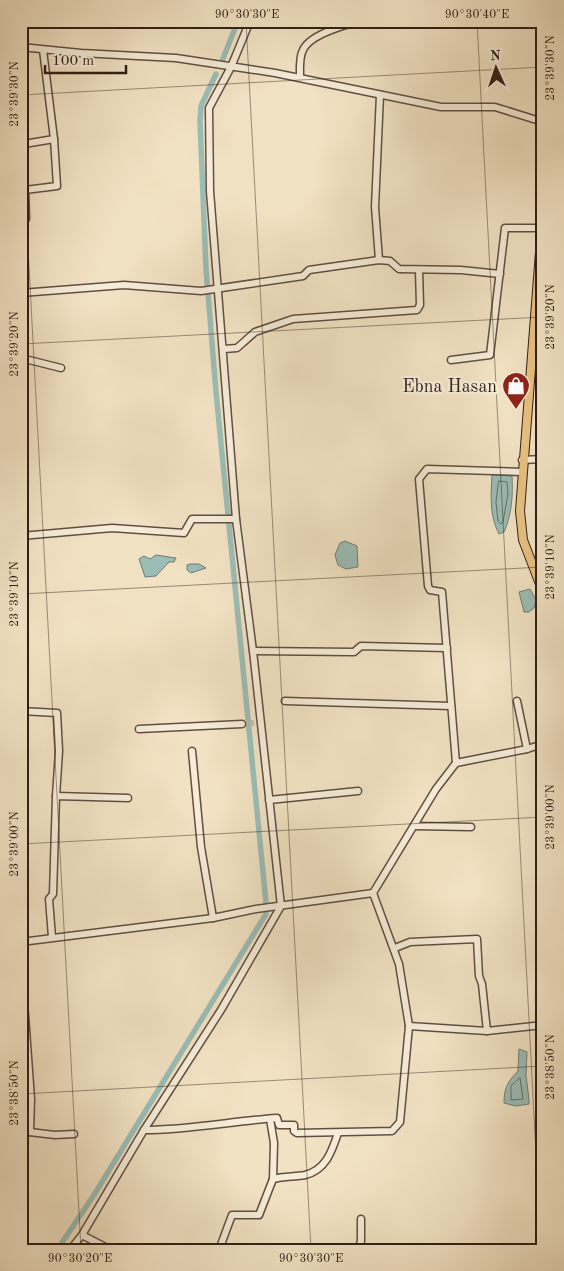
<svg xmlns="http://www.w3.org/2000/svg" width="564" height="1271" viewBox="0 0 564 1271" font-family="'Old Standard TT',serif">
<rect width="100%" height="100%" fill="#f1e2c3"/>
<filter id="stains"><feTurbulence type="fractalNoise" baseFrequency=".004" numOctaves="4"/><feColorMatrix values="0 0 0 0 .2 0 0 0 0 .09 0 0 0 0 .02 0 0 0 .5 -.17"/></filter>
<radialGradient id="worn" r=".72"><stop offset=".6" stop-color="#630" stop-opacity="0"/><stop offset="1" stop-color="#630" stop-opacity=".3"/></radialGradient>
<g fill="#9bbdb5" stroke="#717d76">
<path d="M 492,475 L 512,476 C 513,495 512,514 504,532 L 499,534 C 489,515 491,495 492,475 Z"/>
<polygon points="345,541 357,546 358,567 346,569 338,565 335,555 340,543"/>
<polygon points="156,555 176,558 174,562 169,562 156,576 145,577 139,559 144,556 150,559"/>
<polygon points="190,564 199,564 206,568 191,573 187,570 187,565"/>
<polygon points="530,589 536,600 534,608 529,612 524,612 519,592"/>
<path d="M 519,1049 L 527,1052 L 526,1075 L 529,1100 L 529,1104 L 516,1106 L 504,1103 C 504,1086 509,1081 518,1071 Z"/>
</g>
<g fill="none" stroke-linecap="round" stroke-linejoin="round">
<g stroke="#666e66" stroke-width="1">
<polygon points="499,481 507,482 508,494 503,522 501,524 498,521 496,502"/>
<polygon points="520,1078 523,1099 511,1100 511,1086"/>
</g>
<g stroke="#9bbdb5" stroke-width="5.5">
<polyline points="222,61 238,21"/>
<polyline points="216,74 201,106 200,121 206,269 216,392 266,903"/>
<polyline points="57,1250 94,1195 266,914"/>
</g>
<polyline stroke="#cbbba1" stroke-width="6" stroke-dasharray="6 3" stroke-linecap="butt" points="242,724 254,723"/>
<defs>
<g id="minor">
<polyline points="21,47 81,53 176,58 275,73 441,107 495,107 543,122"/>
<path d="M 300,77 C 300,70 299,57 303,50 C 310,34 349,23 365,21"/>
<polyline points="21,150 24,144 54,139"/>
<polyline points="21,222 26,219 25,190 57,186 54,139 43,50"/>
<polyline points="379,260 375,207 380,95"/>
<polyline points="21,293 124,285 201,291 303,276 309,270 379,260 390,261 399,269 461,270 500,274"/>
<polyline points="224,349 237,348 255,332 293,319 417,310 420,305 419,270"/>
<polyline points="21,358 61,368"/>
<polyline points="451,360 490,355 505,228 541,228"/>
<polyline points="522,460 543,459"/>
<polyline points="21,536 112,528 184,533 192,519 236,519"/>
<polyline points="253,651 354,652 361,646 447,648"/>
<polyline points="285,701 451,706"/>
<polyline points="517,701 527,749"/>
<polyline points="21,711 57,713 59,751 56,796"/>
<polyline points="139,729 242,724"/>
<polyline points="192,751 201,847 213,918"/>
<polyline points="456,763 442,592 430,590 428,586 419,479 427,469 522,472"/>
<polyline points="269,800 358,791"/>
<polyline points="414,826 471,827"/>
<polyline points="373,893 436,789 456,763 527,749 543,744"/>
<polyline points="52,937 49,899 53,894 56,796 128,798"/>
<polyline points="21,942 213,918 256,909 373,893 399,964 409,1026 487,1031 543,1025"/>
<polyline points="395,948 410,942 477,939 479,976 482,984 487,1031"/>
<polyline points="21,960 31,1099 30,1132"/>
<path d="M 144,1130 C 189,1130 233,1121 277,1118 L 279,1125 L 294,1125 L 294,1131 L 297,1133 L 392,1131 L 400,1122 L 409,1026"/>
<polyline points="21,1131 55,1135 74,1134"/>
<path d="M 273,1179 C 284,1176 295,1177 305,1175 C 326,1170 332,1151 338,1133"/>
<polyline points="82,1235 111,1250"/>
<polyline points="70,1250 82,1235 144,1130 221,1010 281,906 253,651 236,519 210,191 209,108 231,67 250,21"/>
<polyline points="219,1250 232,1215 259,1215 273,1179 274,1143 270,1119"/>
<polyline points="358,1250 361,1241 361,1219"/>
</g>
<polyline id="major" points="543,213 520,511 523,540 543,592"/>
</defs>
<use href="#minor" stroke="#614f42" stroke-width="9"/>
<use href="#major" stroke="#311e17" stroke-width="10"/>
<use href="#minor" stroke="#f6ecd8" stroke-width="6"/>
<use href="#major" stroke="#e8c182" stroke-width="8"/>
</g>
<path fill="none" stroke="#311e17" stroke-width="1" stroke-opacity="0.45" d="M 246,21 L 311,1250M 477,21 L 541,1250M 21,95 L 543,67M 21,114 L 81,1250M 21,344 L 543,317M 21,594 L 543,567M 21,844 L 543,817M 21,1094 L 543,1066"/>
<defs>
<symbol id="shop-pin" viewBox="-11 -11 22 30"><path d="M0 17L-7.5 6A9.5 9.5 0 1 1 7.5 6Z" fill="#8f2418" stroke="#f6ecd8"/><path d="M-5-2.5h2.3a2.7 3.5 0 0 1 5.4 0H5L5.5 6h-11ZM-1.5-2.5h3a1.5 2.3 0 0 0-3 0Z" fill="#fff"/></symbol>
</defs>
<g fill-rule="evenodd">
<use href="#shop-pin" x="500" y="370" width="32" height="43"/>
</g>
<g text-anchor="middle" stroke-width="4.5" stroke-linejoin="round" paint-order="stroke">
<g font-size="18" fill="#311e17" stroke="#f6ecd8" text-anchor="end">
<text x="497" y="392">Ebna Hasan</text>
</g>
</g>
<rect width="564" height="1271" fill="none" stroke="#f1e2c3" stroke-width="55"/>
<g transform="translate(496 68) rotate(357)" stroke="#f6ecd8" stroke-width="4" paint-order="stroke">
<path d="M0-4L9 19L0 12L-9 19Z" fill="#311e17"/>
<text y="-8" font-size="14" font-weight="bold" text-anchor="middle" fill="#311e17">N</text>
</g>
<path d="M45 65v8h81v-8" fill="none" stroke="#311e17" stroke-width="2.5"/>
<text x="52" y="65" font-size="15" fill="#311e17" stroke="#f6ecd8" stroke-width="4" paint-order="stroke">100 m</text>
<rect x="28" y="28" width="508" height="1216" fill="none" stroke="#311e17" stroke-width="2"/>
<g font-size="12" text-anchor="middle" fill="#311e17">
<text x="247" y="18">90°30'30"E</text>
<text x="477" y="18">90°30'40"E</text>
<text transform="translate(550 68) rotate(-90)" y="4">23°39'30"N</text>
<text transform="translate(14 94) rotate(-90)" y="4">23°39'30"N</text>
<text transform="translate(550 317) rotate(-90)" y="4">23°39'20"N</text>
<text transform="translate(14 344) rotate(-90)" y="4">23°39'20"N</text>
<text transform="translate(550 567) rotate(-90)" y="4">23°39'10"N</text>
<text transform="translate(14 594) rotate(-90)" y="4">23°39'10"N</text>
<text transform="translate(550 817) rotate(-90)" y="4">23°39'00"N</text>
<text transform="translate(14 844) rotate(-90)" y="4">23°39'00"N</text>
<text transform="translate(550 1067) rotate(-90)" y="4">23°38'50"N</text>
<text transform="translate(14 1093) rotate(-90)" y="4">23°38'50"N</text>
<text x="80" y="1262">90°30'20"E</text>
<text x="311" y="1262">90°30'30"E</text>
</g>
<rect width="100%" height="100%" filter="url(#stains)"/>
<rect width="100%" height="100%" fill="url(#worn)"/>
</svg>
